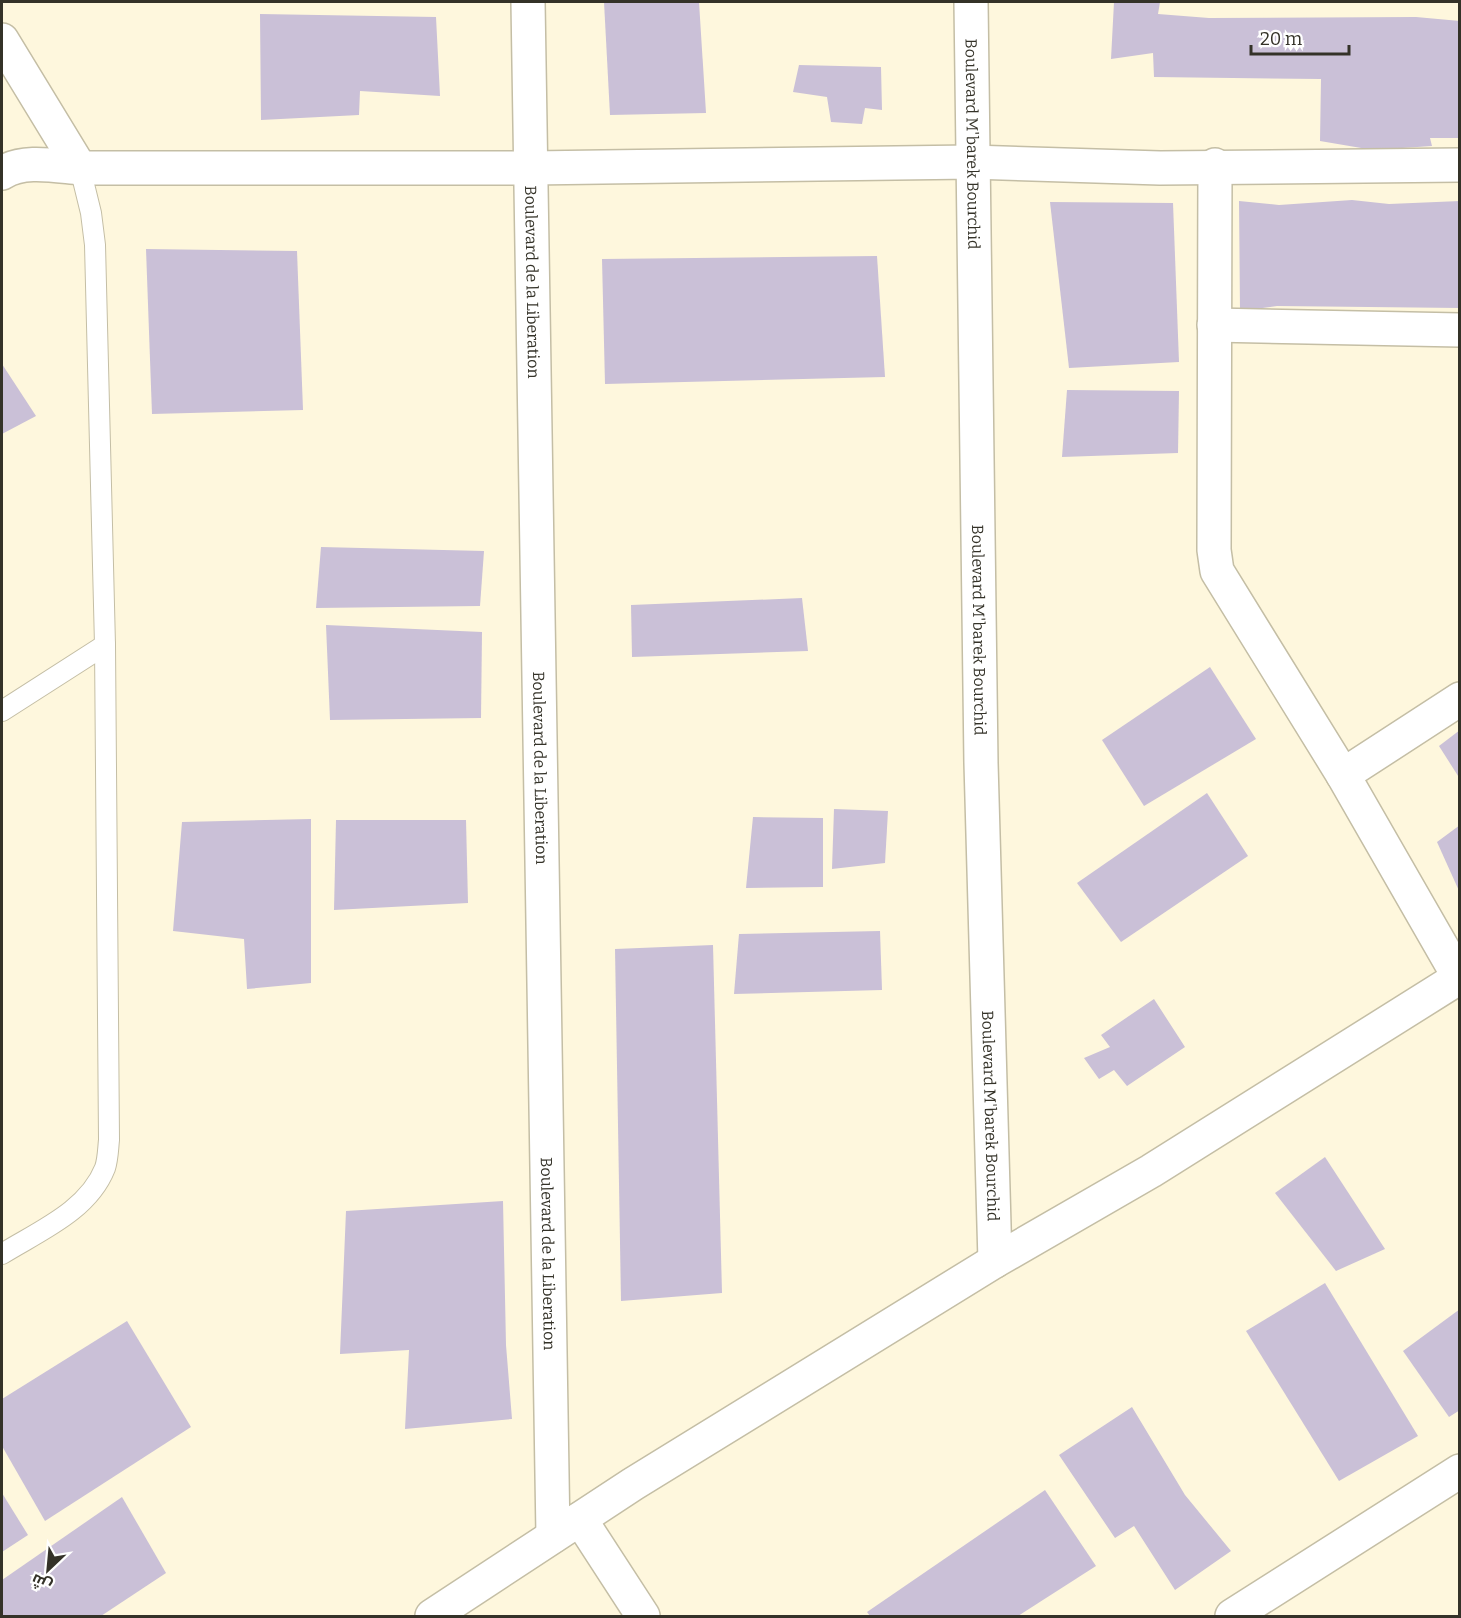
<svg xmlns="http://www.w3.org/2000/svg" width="1461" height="1618" viewBox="0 0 1461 1618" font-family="Bitter,Cairo,serif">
<rect width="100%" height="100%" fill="#fef7dd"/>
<g fill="#cac0d7">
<polygon points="604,2 699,2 706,113 610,115"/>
<polygon points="1114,2 1160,2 1158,14 1209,18 1416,17 1460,21 1460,138 1430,138 1432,146 1373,150 1320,141 1321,79 1154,77 1153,53 1111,59"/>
<polygon points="260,14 436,17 440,96 360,91 359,115 261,120"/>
<polygon points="799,65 881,67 882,110 865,108 862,124 831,122 827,97 793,92"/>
<polygon points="1352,200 1389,204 1460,201 1460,308 1277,306 1240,311 1239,201 1279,205"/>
<polygon points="1050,202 1173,203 1179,362 1069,368"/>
<polygon points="146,249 297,251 303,410 152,414"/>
<polygon points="877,256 885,377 605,384 602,259"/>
<polygon points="2,364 36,416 2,434"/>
<polygon points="1067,390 1179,391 1178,453 1062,457"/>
<polygon points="321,547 484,551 480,606 316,608"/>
<polygon points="802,598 808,651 632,657 631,605"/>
<polygon points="326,625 482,632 481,718 330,720"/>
<polygon points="1210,667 1256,739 1144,806 1102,740"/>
<polygon points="1460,730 1460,779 1439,746"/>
<polygon points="1207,793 1248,856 1121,942 1077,883"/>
<polygon points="834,809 888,811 885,863 832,869"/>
<polygon points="753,817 823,818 823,887 746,888"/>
<polygon points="311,819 311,983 247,989 244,939 173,931 182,822"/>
<polygon points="336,820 466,820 468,903 334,910"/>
<polygon points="1460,825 1460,893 1437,842"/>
<polygon points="880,931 882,990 734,994 739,934"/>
<polygon points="713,945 722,1293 621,1301 615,949"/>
<polygon points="1154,999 1185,1047 1127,1086 1114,1070 1099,1079 1084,1058 1110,1047 1101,1035"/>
<polygon points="1325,1157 1385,1249 1336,1271 1275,1193"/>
<polygon points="503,1201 506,1345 512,1419 405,1429 409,1350 340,1354 346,1211"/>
<polygon points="1325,1283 1418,1436 1339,1481 1246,1331"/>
<polygon points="1460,1309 1460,1410 1449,1417 1403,1351"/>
<polygon points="127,1321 191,1427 45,1521 2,1446 2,1399"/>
<polygon points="1132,1407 1185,1495 1231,1551 1175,1590 1134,1526 1115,1538 1059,1455"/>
<polygon points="1045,1490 1096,1566 1018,1616 870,1616 867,1612"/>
<polygon points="2,1493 28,1535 2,1552"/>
<polygon points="122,1497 166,1573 101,1616 2,1616 2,1580"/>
</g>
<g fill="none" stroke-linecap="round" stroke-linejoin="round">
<defs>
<g id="service">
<polyline points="2,711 105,645"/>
<path d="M 2,1254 C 39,1231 88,1211 105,1168 C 108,1159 108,1149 109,1140 L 105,645 L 95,245 L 91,213 L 80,168"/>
</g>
<g id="minor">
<path id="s1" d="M 528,2 L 553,1536"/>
<polyline points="2,40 80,168"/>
<polyline points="1215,165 1214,550 1217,571 1343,775 1459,977"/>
<path d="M 2,173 C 23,159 56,166 80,168 L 531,168 L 972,162 L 1160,168 L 1460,165"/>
<polyline points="1214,325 1460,330"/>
<polyline points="1343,775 1460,699"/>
<polyline points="580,1519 643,1616"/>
<polyline points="1232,1616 1460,1471"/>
</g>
<g id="tertiary">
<path id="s2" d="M 971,2 L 981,763 L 995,1261"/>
<polyline points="432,1616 633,1484 995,1261 1151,1171 1460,977"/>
</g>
</defs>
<use href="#service" stroke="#c4bea5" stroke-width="22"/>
<use href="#minor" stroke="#c4bea5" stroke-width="36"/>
<use href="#tertiary" stroke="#c4bea5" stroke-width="36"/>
<use href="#service" stroke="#fff" stroke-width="20"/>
<use href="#minor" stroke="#fff" stroke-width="33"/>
<use href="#tertiary" stroke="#fff" stroke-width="33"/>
</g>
<g text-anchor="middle" stroke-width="4.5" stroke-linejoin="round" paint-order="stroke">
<g font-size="16" fill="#343228" stroke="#fff">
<text dy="6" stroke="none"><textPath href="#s2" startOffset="142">Boulevard M'barek Bourchid</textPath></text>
<text dy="6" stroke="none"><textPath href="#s1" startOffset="280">Boulevard de la Liberation</textPath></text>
<text dy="6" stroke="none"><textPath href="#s2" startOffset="628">Boulevard M'barek Bourchid</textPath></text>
<text dy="6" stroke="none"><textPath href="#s1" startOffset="766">Boulevard de la Liberation</textPath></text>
<text dy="6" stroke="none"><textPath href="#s2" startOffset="1114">Boulevard M'barek Bourchid</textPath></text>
<text dy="6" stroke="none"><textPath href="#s1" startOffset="1252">Boulevard de la Liberation</textPath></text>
</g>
</g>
<rect width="1461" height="1618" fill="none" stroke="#343228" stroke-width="6"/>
<g transform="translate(48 1570) rotate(206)" stroke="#ffffff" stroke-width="4.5" paint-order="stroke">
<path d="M0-4.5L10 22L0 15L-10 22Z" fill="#343228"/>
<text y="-9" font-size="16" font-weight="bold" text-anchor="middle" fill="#343228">ش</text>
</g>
<path d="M1251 45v9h98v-9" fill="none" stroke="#343228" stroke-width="3"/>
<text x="1260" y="45" font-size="18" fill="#343228" stroke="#ffffff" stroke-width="4.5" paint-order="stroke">20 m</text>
</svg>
